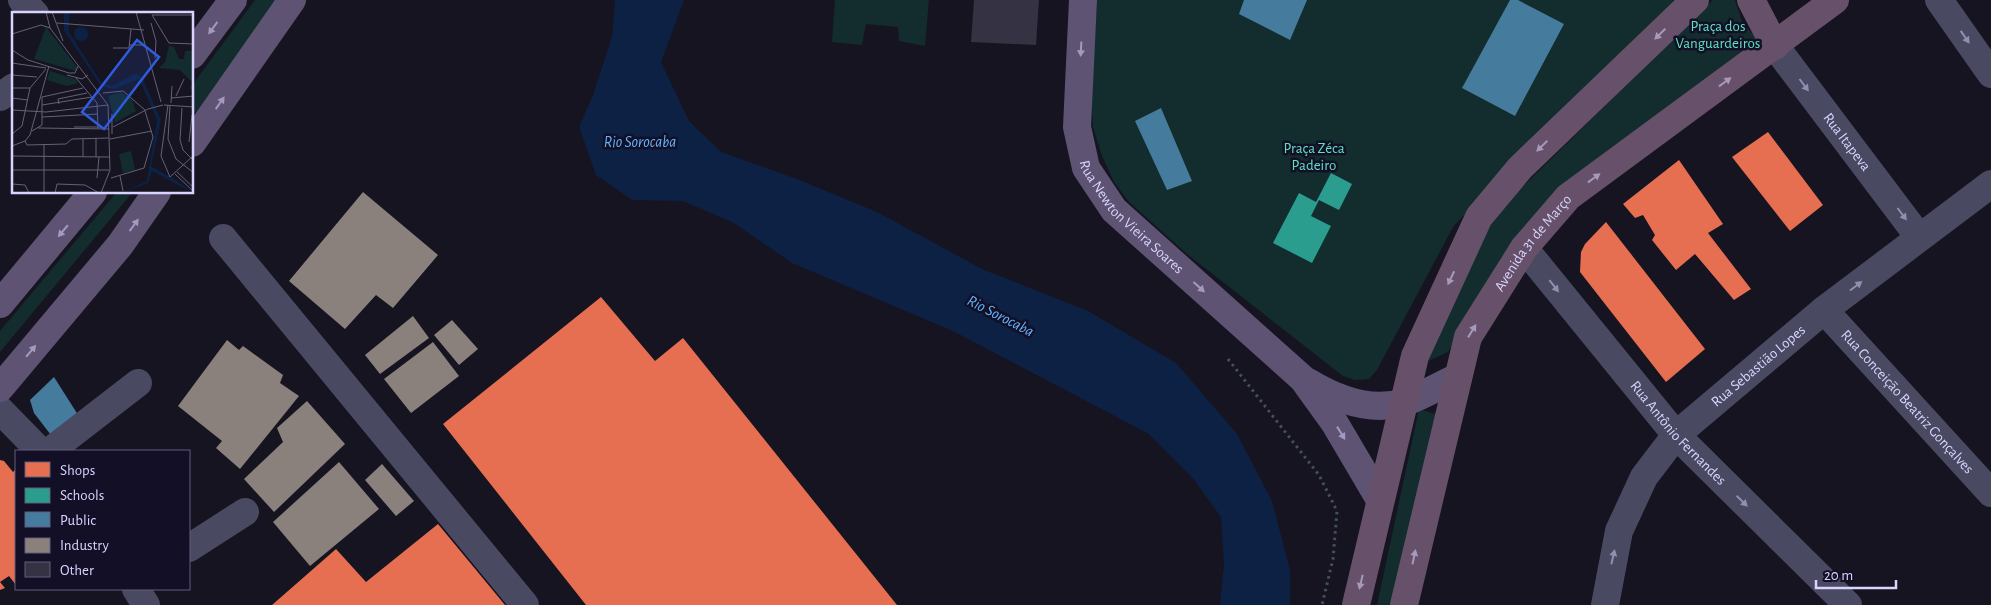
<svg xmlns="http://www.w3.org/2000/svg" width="1991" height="605" viewBox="0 0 1991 605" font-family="'Alegreya Sans',sans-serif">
<rect width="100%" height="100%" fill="#161421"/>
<g fill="#132c2d">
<polygon points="255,0 278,0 199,111 193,113 193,84"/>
<polygon points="835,0 929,0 925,46 899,41 898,27 866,24 862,45 832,42"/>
<polygon points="1097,0 1675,0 1563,108 1453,227 1377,370 1369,379 1355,380 1343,376 1187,254 1129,202 1114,182 1102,156 1093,127 1091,93"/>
<polygon points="1713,0 1735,0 1743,24 1758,39 1596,160 1474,306 1448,352 1424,363 1462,269 1501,208"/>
<polygon points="116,193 132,193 0,352 0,331"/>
<polygon points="1419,409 1442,416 1398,605 1377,605"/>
</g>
<polygon fill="#0d2144" points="615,0 684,0 661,62 689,121 721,152 797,179 877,212 982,269 1088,311 1176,363 1237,434 1272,501 1290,570 1290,605 1220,605 1224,565 1221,517 1192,477 1149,434 953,331 792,263 734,223 683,201 632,200 596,175 579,127 593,95 612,37"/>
<g fill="#e76f51">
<polygon points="1768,132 1823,205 1790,231 1732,157"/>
<polygon points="1679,160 1723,224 1708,233 1751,289 1734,300 1695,254 1676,270 1652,240 1655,235 1643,215 1635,218 1623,204"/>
<polygon points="1606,222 1705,349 1666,382 1580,272 1581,252 1585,244"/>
<polygon points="601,297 655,361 683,338 897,605 586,605 443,424"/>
<polygon points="0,460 4,461 13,472 16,469 16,585 9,576 0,582 5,588 0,590"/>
<polygon points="438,524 505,605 272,605 336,549 366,582"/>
</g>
<polygon fill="#2a9d8f" points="1331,173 1352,184 1339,210 1319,200 1311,216 1331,226 1312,263 1273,243 1299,193 1316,202"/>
<g fill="#457b9d">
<polygon points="1244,0 1307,0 1290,40 1239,14"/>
<polygon points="1510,0 1518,0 1564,24 1515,116 1462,88"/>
<polygon points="1161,108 1192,181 1167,190 1135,121"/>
<polygon points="54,377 80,418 54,439 34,413 30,400"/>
</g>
<g fill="#8a817c">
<polygon points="363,192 438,255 393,308 376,295 345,329 289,281"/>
<polygon points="413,316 429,338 380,374 365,355"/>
<polygon points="452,320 478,349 459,365 434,335"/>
<polygon points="227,340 239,350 243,346 283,375 280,383 299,396 240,469 216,448 222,441 178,406"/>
<polygon points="433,342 459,376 411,413 384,379"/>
<polygon points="307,401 345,444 274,512 244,479 283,442 277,428"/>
<polygon points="339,462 379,509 310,566 273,522"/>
<polygon points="382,464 414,501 396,516 365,480"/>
</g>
<polygon fill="#343243" points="974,0 1039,0 1036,45 971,42"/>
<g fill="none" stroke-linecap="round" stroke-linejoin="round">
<polyline stroke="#44505f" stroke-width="3" stroke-dasharray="2.5 4" stroke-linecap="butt" points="1228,359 1319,475 1337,511 1333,559 1322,605"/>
<g stroke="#4a4962" stroke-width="28">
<polyline points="22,0 35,14"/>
<polyline points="1939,0 1991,74"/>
<path id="s1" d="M 1775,46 L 1919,237"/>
<polyline points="0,97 14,87"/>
<polyline points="223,238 525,605"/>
<path id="s2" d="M 1524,248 L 1676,435 L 1848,605"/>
<path id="s3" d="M 1824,310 L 1991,493"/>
<polyline points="0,410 40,451"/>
<polyline points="50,451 138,383"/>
<polyline points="189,548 245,512"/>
<polyline points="136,589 146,605"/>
<path id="s4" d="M 1605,605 L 1619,531 L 1644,477 L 1676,435 L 1824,310 L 1991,184"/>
</g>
<g stroke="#5e5373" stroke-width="28">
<path id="s5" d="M 1083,0 L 1077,127 L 1086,168 L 1114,210 L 1303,379 L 1334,422 L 1380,500"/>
<polyline points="192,55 233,0"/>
<polyline points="192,143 292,0"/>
<polyline points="0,304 93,192"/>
<path d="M 1308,382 C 1336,399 1371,413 1405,402 C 1423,396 1440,385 1458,377"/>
<polyline points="0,388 120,245 157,192"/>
</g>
<g stroke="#67516a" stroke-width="28">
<polyline points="1751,0 1775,46"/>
<polyline points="1356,605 1415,356 1479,217 1520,168 1695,0"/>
<path id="s6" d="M 1404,605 L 1468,337 L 1524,248 L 1568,197 L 1835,0"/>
</g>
</g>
<defs><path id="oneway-solid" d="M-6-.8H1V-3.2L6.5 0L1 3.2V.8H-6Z" transform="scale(1.25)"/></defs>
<g fill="#a29ac0">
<use href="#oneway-solid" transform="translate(213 28) rotate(126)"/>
<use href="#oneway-solid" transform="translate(1081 49) rotate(93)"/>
<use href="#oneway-solid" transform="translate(220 103) rotate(-55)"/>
<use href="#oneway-solid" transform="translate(134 225) rotate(-54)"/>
<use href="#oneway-solid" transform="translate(63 231) rotate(130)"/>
<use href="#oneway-solid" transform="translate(1199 287) rotate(42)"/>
<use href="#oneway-solid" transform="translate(31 351) rotate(-50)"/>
<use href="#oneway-solid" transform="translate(1341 433) rotate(58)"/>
</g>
<g fill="#a699bc">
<use href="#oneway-solid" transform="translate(1660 34) rotate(136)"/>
<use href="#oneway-solid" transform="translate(1725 82) rotate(-36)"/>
<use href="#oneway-solid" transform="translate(1542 146) rotate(136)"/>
<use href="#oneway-solid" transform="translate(1594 178) rotate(-36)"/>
<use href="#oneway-solid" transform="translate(1451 278) rotate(115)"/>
<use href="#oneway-solid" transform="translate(1472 331) rotate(-58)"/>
<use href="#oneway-solid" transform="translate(1414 557) rotate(-78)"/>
<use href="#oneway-solid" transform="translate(1361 582) rotate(103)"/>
</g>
<g fill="#928eb0">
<use href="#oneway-solid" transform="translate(1965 37) rotate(55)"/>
<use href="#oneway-solid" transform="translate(1804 85) rotate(53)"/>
<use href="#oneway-solid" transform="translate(1902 214) rotate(53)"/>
<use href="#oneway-solid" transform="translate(1554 286) rotate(52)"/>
<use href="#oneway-solid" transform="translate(1856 286) rotate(-37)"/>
<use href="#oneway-solid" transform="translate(1742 501) rotate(44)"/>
<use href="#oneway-solid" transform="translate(1613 557) rotate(-77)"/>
</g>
<g text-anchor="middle" stroke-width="5" stroke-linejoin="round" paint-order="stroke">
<g font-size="15" fill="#5fe0c0" stroke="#130f26">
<text x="1718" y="31">Praça dos<tspan x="1718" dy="17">Vanguardeiros</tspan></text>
<text x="1314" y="153">Praça Zéca<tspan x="1314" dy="17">Padeiro</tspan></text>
</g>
<g font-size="15" fill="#d9d4ff" stroke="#130f26">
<text dy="5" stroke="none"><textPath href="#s1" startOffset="120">Rua Itapeva</textPath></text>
<text dy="5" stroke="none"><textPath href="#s5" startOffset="236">Rua Newton Vieira Soares</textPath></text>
<text dy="5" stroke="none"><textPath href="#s6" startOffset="390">Avenida 31 de Março</textPath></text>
<text dy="5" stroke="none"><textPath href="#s4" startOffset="295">Rua Sebastião Lopes</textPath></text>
<text dy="5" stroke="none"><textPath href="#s3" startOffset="124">Rua Conceição Beatriz Gonçalves</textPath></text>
<text dy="5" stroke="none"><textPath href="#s2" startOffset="241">Rua Antônio Fernandes</textPath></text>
</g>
<g font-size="16" font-style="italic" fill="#62b6ff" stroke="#130f26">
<text x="640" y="147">Rio Sorocaba</text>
<text transform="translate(1001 315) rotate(27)" y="6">Rio Sorocaba</text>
</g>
</g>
<g transform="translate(12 12)">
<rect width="181" height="181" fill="#161421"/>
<path d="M 34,15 L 65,55 L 64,59 L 22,47 ZM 157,34 L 162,35 L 167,47 L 172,47 L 173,39 L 181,39 L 181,81 L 178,76 L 180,70 L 168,58 L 147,56 L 153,50 ZM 38,59 L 63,67 L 66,71 L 55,74 L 35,68 ZM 109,80 L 120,88 L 124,99 L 103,111 L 96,84 ZM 119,139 L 123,158 L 111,161 L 107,142 Z" fill="#132c2d"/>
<path d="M 52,0 L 57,0 L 57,20 L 89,70 L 100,74 L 124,61 L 131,67 L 149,108 L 139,154 L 165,169 L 181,181 L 140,159 L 136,171 L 109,181 L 135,169 L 145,108 L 127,67 L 102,77 L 89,74 L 52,19 ZM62 22a7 7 0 1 1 14 0a7 7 0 1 1-14 0Z" fill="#0d2144"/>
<path fill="none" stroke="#64617a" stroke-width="1" d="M 34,0 L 38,16 L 96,93 L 98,158 L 89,181M 40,0 L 51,29M 124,0 L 149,90M 182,3 L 140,3 L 157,31 L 182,32M 45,11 L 132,18M 139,11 L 144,29 L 143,46M 0,22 L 29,13 L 38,16M 117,33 L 133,33M 101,36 L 117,36 L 119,17M 0,38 L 16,48 L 57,61 L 63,61 L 66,54M 0,51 L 34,56M 0,63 L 25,65M 55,63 L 70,67 L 76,63M 64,66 L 85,91 L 86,116M 0,76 L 18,76M 91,81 L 111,79 L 133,98M 164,84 L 172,67M 30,85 L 71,76M 0,86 L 16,88M 159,86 L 182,84M 159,91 L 160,74M 47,92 L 46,87 L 75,81M 30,93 L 80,85M 152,93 L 182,95M 156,93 L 149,144 L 158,165 L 182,143M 158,94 L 156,127 L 164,147 L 182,161M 170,96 L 168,128 L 171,138 L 182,149M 0,98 L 34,100 L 96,93M 30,105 L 86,102M 62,115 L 89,115M 101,115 L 136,97 L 151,93M 26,116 L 97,117M 20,119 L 30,113 L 30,85M 0,122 L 10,114 L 18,76 L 34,57M 100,122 L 100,102M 84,126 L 84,145M 71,127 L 71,145M 98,127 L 140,119M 13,129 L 15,133 L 54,132 L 60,127 L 97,126M 177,130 L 180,103M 0,134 L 13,129 L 18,123 L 37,54M 0,144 L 97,145M 0,158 L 97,158M 165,160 L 182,176M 163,162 L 181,179M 108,164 L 111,179M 85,166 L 87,145M 99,166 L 132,156 L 141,125 L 133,99M 0,172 L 13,173 L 17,181M 32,181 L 32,132M 43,181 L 45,172 L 73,173 L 87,181"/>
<path fill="#305bdc" fill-opacity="0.15" stroke="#305bdc" stroke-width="2.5" d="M 125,28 L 147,45 L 92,117 L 70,100 Z"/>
<rect width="181" height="181" fill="none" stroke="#d9d4ff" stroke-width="2.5"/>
</g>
<rect x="15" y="450" width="175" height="140" fill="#130f26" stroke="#625e7d"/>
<rect x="25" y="462" width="25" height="15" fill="#e76f51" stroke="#625e7d"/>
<text x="60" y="475" font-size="15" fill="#d9d4ff">Shops</text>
<rect x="25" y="488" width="25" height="15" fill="#2a9d8f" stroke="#625e7d"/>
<text x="60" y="500" font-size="15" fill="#d9d4ff">Schools</text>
<rect x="25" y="512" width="25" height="15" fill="#457b9d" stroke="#625e7d"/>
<text x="60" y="525" font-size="15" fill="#d9d4ff">Public</text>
<rect x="25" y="538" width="25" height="15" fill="#8a817c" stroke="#625e7d"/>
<text x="60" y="550" font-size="15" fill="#d9d4ff">Industry</text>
<rect x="25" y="562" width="25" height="15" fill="#343243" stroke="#625e7d"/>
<text x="60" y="575" font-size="15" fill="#d9d4ff">Other</text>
<path d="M1816 580v8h80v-8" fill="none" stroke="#d9d4ff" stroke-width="2.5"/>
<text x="1824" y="580" font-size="15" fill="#d9d4ff" stroke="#130f26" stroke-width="4" paint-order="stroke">20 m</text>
</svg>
